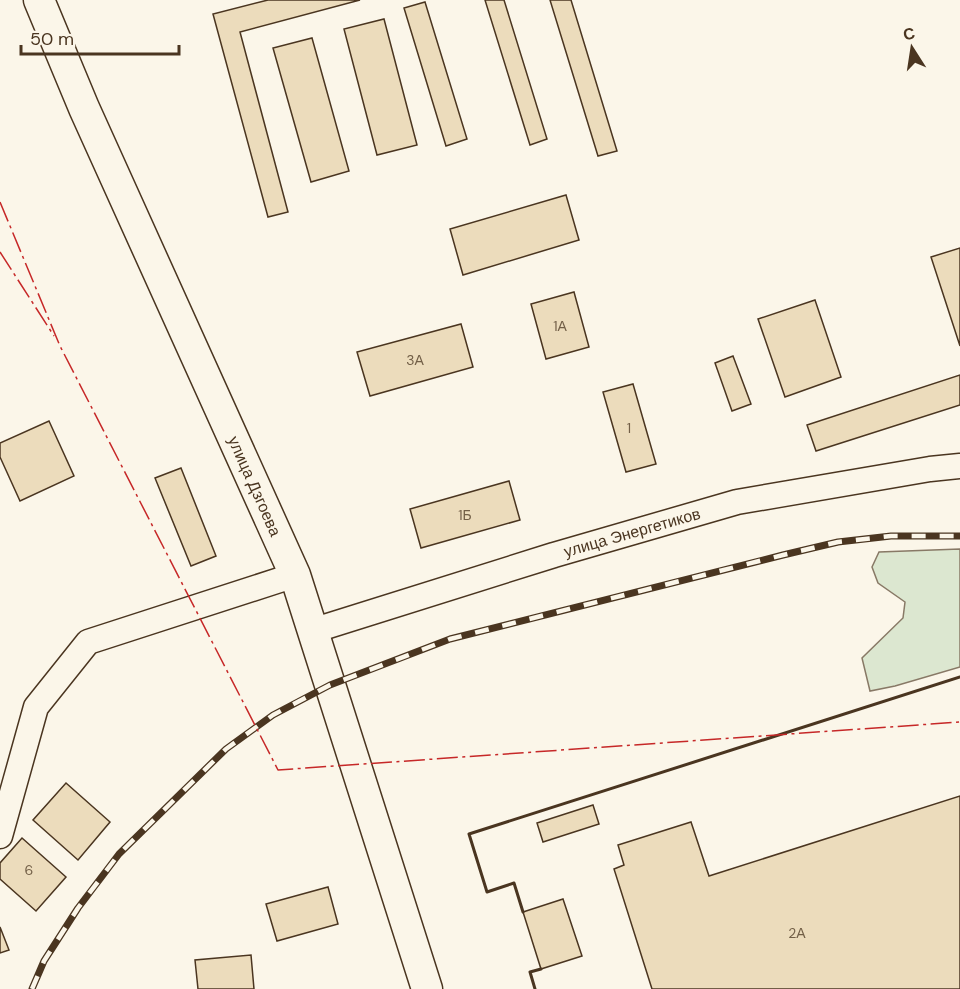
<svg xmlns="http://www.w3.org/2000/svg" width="960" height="989" viewBox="0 0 960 989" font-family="'DM Sans',sans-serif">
<rect width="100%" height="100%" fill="#fbf6e9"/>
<polygon fill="#dce7d0" stroke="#887966" stroke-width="1.5" points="960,549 960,667 895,686 870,691 862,658 903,618 905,602 878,583 872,567 879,552"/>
<g fill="#ecdcbc" stroke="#4a3520" stroke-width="1.5">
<polygon points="268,0 360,0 240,32 288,212 268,217 213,14"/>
<polygon points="485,0 504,0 547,139 530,145"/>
<polygon points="550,0 571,0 617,151 598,156"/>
<polygon points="425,2 467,139 446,146 404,8"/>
<polygon points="384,19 417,145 377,155 344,29"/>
<polygon points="312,38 349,171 311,182 273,48"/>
<polygon points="566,195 579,240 463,275 450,229"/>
<polygon points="960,248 960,346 931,257"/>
<polygon points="574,292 589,347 546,359 531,304"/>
<polygon points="815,300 841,377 785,397 758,319"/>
<polygon points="461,324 473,367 370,396 357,352"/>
<polygon points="733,356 751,404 732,411 715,363"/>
<polygon points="960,375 960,405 816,451 807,425"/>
<polygon points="633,384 656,464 626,472 603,392"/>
<polygon points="49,421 74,476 20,501 0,457 0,443"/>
<polygon points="181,468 216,556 191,566 155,478"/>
<polygon points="509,481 520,520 421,548 410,509"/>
<polygon points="66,783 110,822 78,860 33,820"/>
<polygon points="960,796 960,989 652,989 614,869 624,865 618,845 691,822 709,876"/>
<polygon points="593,805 599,824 543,842 537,823"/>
<polygon points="22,838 66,877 36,911 0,879 0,863"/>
<polygon points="328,887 338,924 277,941 266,904"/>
<polygon points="563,899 582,956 541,969 523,912"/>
<polygon points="0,927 9,950 0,953"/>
<polygon points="251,955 254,989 198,989 195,960"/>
</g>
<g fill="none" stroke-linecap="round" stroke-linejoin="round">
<defs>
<g id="minor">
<polyline points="312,631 554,555 737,502 930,469 960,466"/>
<polyline points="0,836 36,707 88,642 295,575"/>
</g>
<polyline id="major" points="39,0 84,108 295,575 427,989"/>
</defs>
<use href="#minor" stroke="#4a3520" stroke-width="27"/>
<use href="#major" stroke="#4a3520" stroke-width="33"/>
<use href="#minor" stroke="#fbf6e9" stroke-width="24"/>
<use href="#major" stroke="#fbf6e9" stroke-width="30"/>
<defs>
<polyline id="rail" points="32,989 44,961 78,908 119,854 226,749 273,715 330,685 450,639 783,555 838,542 891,536 960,536"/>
</defs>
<use href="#rail" stroke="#4a3520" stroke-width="7"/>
<use href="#rail" stroke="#fbf6e9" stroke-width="4.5" stroke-dasharray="14" stroke-linecap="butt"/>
<g stroke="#4a3520" stroke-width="3">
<polyline points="523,912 514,883 487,892 469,834 960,677"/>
<polyline points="535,989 530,972 541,969"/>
</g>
<g stroke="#c62828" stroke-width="1.5" stroke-dasharray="21 4.5 3 4.5" stroke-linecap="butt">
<polyline points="0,202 60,346 278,770 960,722"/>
<polyline points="0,252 54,336"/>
</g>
</g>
<g text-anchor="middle" stroke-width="4.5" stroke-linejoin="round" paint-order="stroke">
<g font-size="14" fill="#725f47">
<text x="560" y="331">1А</text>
<text x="415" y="365">3А</text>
<text x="629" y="433">1</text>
<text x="465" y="520">1Б</text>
<text x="29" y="875">6</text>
<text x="797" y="938">2А</text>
</g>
<g font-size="16" fill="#4a3520" stroke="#fbf6e9">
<text transform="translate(255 486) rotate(66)" y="6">улица Дзгоева</text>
<text transform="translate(632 532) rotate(-16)" y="6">улица Энергетиков</text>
</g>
</g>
<g transform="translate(912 48) rotate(348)" stroke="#fbf6e9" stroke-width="4.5" paint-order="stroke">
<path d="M0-4.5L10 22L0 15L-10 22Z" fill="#4a3520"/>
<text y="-9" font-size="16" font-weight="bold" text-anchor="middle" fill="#4a3520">С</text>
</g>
<path d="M21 45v9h158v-9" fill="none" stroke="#4a3520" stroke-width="3"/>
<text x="30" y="45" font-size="18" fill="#4a3520" stroke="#fbf6e9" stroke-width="4.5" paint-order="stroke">50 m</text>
</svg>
